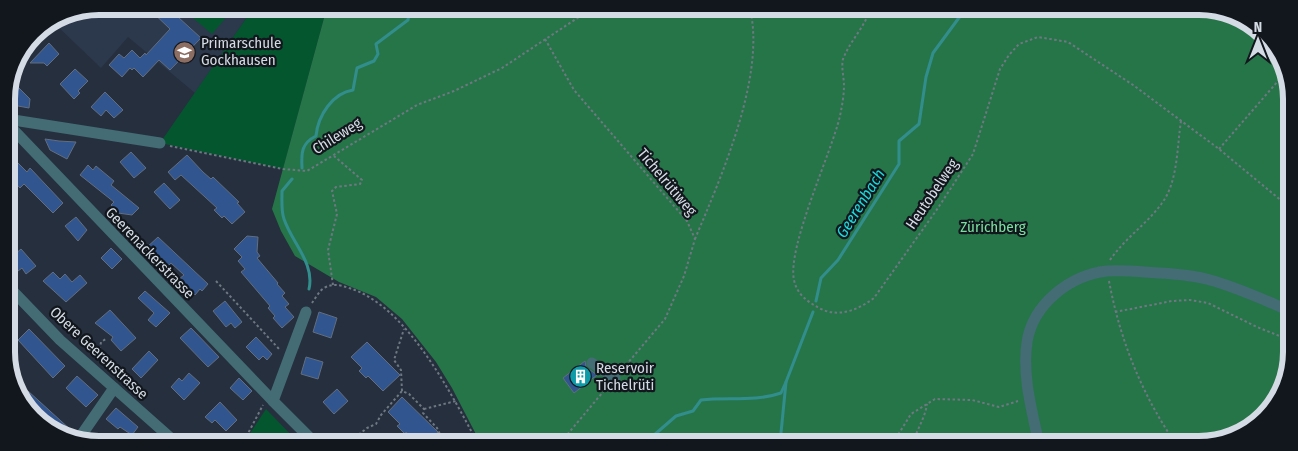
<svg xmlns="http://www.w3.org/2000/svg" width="1298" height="451" viewBox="0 0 1298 451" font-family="'Fira Sans Condensed',sans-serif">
<rect width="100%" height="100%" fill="#252f3d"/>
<polygon fill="#2c384c" points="99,6 254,7 195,93 128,37 101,68 54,23"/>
<g fill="#04562f">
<polygon points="180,7 235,7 212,34"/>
<polygon points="254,7 327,7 283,169 160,143"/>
<polygon points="266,409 297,441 245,441"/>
</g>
<polygon fill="#267548" points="327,7 1228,11 1269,38 1291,87 1287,381 1256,425 1205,445 480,442 452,388 436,362 402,319 376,297 339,282 295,256 281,231 272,209"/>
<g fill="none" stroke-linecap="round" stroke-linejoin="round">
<g stroke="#328d8d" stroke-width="3">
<path d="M 302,168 C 301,152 302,143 316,136 C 318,115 333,93 353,90 L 357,68 L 374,61 L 378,54 L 376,44 L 408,20 L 409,14 L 425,12 L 434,8"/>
<path d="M 292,179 L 282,191 C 282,200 281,211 284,219 C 292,243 315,263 309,289"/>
<polyline points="816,301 821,278 838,260 899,164 899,141 919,124 926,77 933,53 961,15 961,10"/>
<path d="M 646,442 L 676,416 L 693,411 L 701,400 C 728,397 755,402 781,393 L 786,382"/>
<polyline points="780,443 786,382 813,312"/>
</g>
</g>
<g fill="#30558f" stroke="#636d7e">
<polygon points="146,6 167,7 201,38 170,70 159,60 143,77 134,68 132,70 130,68 122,77 109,65 119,54 124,58 132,50 140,58 145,53 146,55 170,29"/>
<polygon points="49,43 59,54 47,66 44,63 30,63"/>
<polygon points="75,69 88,81 78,91 80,93 74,99 60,84"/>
<polygon points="10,79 30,99 29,108 7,104"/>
<polygon points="105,92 123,110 114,118 106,110 101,116 91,107"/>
<polygon points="45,139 59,141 76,142 67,159 50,150"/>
<polygon points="131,152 146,168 134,178 120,162"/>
<polygon points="187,155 203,172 211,179 213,177 239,202 237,203 245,212 232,224 224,216 222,218 214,210 217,208 181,175 175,180 168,172"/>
<polygon points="17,162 27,172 30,168 63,203 53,213 24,184 20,188 7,174"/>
<polygon points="88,165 93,170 96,166 114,181 111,185 139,208 132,215 118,213 111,205 114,202 80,175"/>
<polygon points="164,183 180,200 170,209 154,192"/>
<polygon points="76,217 87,230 78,241 65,226"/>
<polygon points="247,236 258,237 257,252 260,256 257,258 278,283 277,284 285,293 282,296 289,304 285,307 294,317 282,328 273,318 275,316 268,308 270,306 241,272 245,269 238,261 242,257 234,249"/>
<polygon points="158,237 208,284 202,291 200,289 195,295 179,279 184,275 171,263 165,269 145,249"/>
<polygon points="111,248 122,259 112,269 101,258"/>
<polygon points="21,249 36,266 26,274 22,268 18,271 9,259"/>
<polygon points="53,272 60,279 65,274 72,282 80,275 87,283 66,302 43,281"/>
<polygon points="145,291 170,313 156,327 148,320 154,313 138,298"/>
<polygon points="225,301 242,322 235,328 231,323 226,327 213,311"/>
<polygon points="110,310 136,338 121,351 111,340 113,337 95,323"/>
<polygon points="319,312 337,318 331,338 313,332"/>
<polygon points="191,328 219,357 208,367 180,338"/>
<polygon points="29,329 65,366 53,378 18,340"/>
<polygon points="256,337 272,354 267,360 263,356 259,360 246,347"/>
<polygon points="367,342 400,375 383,391 368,376 366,378 359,371 362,368 351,357"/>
<polygon points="149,351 158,360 141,378 132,369"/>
<polygon points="306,357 323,362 318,379 301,374"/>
<polygon points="585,361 586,367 597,375 574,393 563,378"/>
<polygon points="189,373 200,383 184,400 171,387 179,378 182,381"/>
<polygon points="77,376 98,395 86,407 66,388"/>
<polygon points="239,378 252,391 243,400 230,388"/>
<polygon points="337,389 348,401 334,414 323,402"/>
<polygon points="28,391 72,431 66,437 29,413 22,398"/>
<polygon points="402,397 438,432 428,441 416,441 406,432 405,434 397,426 400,424 388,412"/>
<polygon points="220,402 237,420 226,431 215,420 212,423 205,417"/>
<polygon points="116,408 138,427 132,435 120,427 118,429 106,419"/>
</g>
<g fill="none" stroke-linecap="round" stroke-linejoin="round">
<g stroke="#6f7783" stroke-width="2" stroke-dasharray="2.5 2.5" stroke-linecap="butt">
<path d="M 870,10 C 864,28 850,41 843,59 C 841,67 844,77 844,86 C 844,95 842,106 840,116 C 831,154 787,247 794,280 C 797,295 808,302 821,309 C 840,318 859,309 874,298 L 938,208 L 973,154 L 1000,69 L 1009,55 L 1019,44 L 1038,37 L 1068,42 L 1133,85 L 1219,149 L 1289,207"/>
<polyline points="545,39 574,90 687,221 695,239 684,276 665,319 621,371"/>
<polyline points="170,146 283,169 307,171 417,105 454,91 502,68 585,13 597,8"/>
<polyline points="1219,149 1285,73"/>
<path d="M 695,239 C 721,177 766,76 750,9"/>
<path d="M 1110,260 C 1125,238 1147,224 1162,203 C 1178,182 1177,146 1181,121"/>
<polyline points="216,281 280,350"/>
<path d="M 1109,281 C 1120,340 1142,395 1176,444"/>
<polyline points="333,285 328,250 337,214 332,191 336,187 360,184 362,180 334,156"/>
<path d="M 312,303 C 315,299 319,291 324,288 C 333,283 340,285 349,288 C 406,305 451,393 477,442"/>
<polyline points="1115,312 1172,301 1190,300 1208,303 1257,327 1287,339"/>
<polyline points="95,358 99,353 101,342 106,339"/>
<polyline points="402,391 401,370 394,360 404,329"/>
<polyline points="424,409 456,401"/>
<polyline points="244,441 263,405"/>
<polyline points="351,441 367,428 376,424 381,415 402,391 409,394 424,409 423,413 437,428 443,441"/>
<polyline points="561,442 608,386"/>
<polyline points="893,443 911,414 935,399 972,400 999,407 1018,401"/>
<path d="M 913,443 C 917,429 925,418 927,404"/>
</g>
<g stroke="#436c74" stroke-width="11">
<polyline points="18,55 49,25"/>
<polyline points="7,119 160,143"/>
<polyline points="7,123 273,401"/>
<polyline points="8,286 60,340 173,440"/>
<polyline points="306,312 273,401 313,441"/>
<polyline points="592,363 615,378"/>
<polyline points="78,440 114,388"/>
<path d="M 1039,444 C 1032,411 1022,376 1027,342 C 1033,304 1070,275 1107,271 C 1125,270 1143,272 1160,273 C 1177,274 1193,275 1210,280 C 1236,287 1262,299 1288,310"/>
</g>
</g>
<defs>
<symbol id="school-disc" viewBox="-11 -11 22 22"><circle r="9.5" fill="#8d6e63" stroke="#12171d"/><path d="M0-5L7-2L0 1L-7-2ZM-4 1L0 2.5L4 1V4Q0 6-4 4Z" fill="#fff"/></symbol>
<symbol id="building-disc" viewBox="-11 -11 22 22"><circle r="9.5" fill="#0f9aa8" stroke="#12171d"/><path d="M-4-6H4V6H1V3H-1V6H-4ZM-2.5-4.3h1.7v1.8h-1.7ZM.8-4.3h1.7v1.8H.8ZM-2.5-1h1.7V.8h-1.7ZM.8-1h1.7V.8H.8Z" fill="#fff"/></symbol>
</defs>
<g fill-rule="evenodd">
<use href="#school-disc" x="172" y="40" width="25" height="25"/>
<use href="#building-disc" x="568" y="364" width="25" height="25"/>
</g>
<g text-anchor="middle" stroke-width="4.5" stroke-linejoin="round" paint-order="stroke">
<g font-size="15" fill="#d5dbe4" stroke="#12171d" text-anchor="start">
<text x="201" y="48">Primarschule<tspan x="201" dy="17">Gockhausen</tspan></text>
<text x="596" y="373">Reservoir<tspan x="596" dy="17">Tichelrüti</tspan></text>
</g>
<g font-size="15" fill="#d5dbe4" stroke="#12171d">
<text transform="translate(337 136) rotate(-32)" y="5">Chileweg</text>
<text transform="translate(667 182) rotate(50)" y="5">Tichelrütiweg</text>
<text transform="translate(932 194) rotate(-56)" y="5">Heutobelweg</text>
<text transform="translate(150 253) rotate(46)" y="5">Geerenackerstrasse</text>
<text transform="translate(99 353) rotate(43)" y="5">Obere Geerenstrasse</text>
</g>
<g font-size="15" fill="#79e19f" stroke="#12171d">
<text x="993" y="232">Zürichberg</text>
</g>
<g font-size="16" font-style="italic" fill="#17dadb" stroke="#12171d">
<text transform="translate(860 203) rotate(-58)" y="6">Geerenbach</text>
</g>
</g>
<path d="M0 0H1298V451H0ZM99 15H1199A84 84 0 0 1 1283 99V352A84 84 0 0 1 1199 436H99A84 84 0 0 1 15 352V99A84 84 0 0 1 99 15Z" fill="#12171d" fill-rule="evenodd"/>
<path fill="none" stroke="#d5dbe4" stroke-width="6" d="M99 15H1199A84 84 0 0 1 1283 99V352A84 84 0 0 1 1199 436H99A84 84 0 0 1 15 352V99A84 84 0 0 1 99 15Z"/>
<g transform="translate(1258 40)" stroke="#12171d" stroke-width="4" paint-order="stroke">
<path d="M0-4L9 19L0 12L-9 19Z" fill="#d5dbe4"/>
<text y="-8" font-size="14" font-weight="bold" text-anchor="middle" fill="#d5dbe4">N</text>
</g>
</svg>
